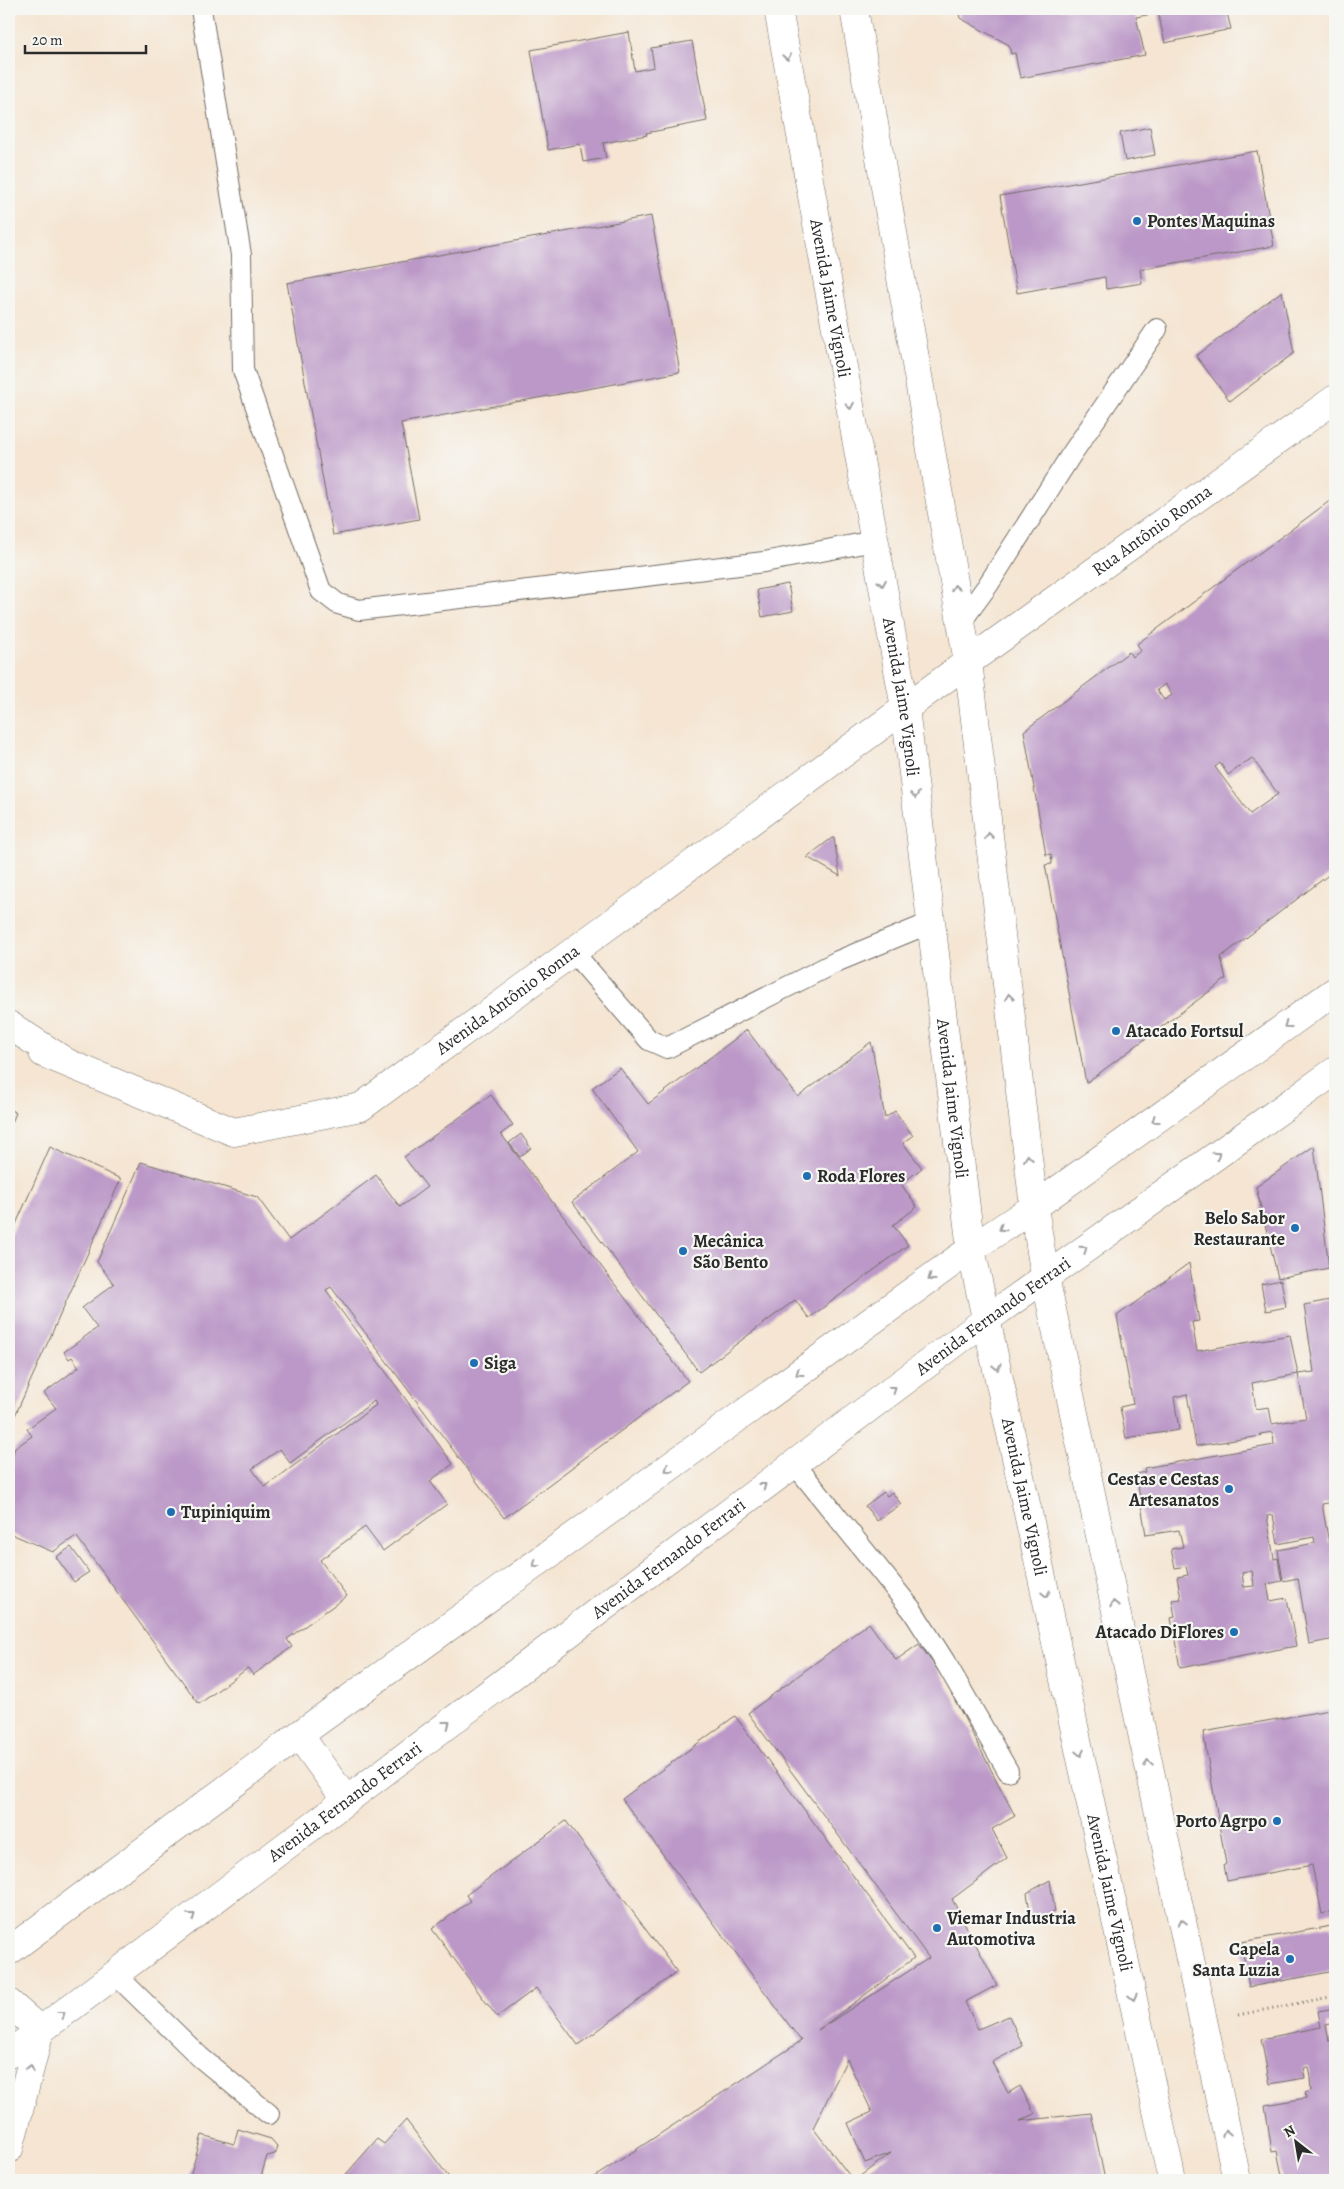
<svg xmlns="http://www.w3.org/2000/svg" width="1344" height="2189" viewBox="0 0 1344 2189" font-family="Alegreya,serif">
<rect width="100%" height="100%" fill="#f6f6f2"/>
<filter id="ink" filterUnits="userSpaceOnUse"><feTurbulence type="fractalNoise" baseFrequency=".02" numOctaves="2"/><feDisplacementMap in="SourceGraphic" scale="10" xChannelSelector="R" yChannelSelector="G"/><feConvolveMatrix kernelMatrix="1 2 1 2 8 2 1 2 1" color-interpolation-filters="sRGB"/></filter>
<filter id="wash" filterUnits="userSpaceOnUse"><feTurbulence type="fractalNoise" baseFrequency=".0096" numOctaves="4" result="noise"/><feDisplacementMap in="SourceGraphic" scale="20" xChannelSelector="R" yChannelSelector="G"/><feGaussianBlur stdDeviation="1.12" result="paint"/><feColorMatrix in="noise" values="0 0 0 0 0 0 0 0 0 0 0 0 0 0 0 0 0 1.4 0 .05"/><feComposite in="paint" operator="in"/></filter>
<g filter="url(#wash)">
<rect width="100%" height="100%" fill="#f5e5d2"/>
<g id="blocks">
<g fill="#bb98c7" fill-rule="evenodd">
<polygon points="958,9 1226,9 1231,29 1165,43 1158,13 1136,17 1145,55 1020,78 1015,53 1011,54 1009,45 960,18"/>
<polygon points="629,32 635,71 654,67 651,48 692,41 707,121 646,133 647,135 603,143 606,158 583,162 580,144 548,150 531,50"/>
<polygon points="1150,127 1155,155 1125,161 1120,133"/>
<polygon points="1257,151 1274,246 1140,269 1142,283 1106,289 1105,277 1017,293 1000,196"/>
<polygon points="651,216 680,372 401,423 419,519 333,535 287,283"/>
<polygon points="1282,291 1294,353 1230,401 1196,356"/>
<path d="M 1335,497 L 1335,807 L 1332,809 L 1335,813 L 1335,870 L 1221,957 L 1226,979 L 1086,1083 L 1045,865 L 1052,864 L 1051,854 L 1046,855 L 1024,731 L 1129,652 L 1132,657 L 1141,651 L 1137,644 ZM 1165,684 L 1172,695 L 1164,700 L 1157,690 ZM 1252,758 L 1278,794 L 1250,814 L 1215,767 L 1220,763 L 1228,775 Z"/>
<polygon points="788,584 793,611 762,617 757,590"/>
<polygon points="832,838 834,838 840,876 807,857"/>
<polygon points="747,1030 798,1097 871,1042 885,1118 895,1111 913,1136 903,1143 922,1168 901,1184 917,1207 893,1225 908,1245 809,1318 795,1300 699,1372 572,1202 638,1152 592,1088 620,1068 648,1104"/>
<path d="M 491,1095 L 513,1125 L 501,1134 L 688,1381 L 504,1518 L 331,1287 L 326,1290 L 453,1464 L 430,1481 L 447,1504 L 383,1551 L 365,1527 L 320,1560 L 347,1596 L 287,1639 L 292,1647 L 253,1675 L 248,1668 L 199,1704 L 76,1536 L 53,1552 L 9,1533 L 9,1464 L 15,1448 L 32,1436 L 27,1429 L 56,1408 L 44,1393 L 79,1367 L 72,1357 L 69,1359 L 64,1352 L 97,1328 L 82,1308 L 114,1284 L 97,1262 L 141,1162 L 257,1197 L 289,1240 L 376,1175 L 400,1207 L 427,1187 L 404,1157 ZM 374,1401 L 376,1405 L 265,1487 L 252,1469 L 280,1449 L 290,1463 Z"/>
<polygon points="9,1109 16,1113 10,1127 9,1126"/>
<polygon points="521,1134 531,1148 520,1157 509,1143"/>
<polygon points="1314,1146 1329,1268 1278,1278 1256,1187"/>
<polygon points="50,1147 121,1179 9,1429 9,1240"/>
<path d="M 1189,1263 L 1199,1321 L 1192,1322 L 1197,1351 L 1290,1335 L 1298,1374 L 1252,1383 L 1256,1409 L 1269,1407 L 1272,1424 L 1306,1418 L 1298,1374 L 1314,1372 L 1304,1305 L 1335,1299 L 1335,1502 L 1322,1504 L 1329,1543 L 1335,1542 L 1335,1639 L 1309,1644 L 1298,1578 L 1283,1581 L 1278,1550 L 1315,1543 L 1314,1537 L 1278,1544 L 1273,1515 L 1267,1516 L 1274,1559 L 1278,1558 L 1282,1581 L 1267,1584 L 1270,1601 L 1287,1598 L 1296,1646 L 1180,1668 L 1171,1618 L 1175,1617 L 1172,1600 L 1181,1599 L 1177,1577 L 1188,1575 L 1186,1566 L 1175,1568 L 1171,1549 L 1183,1547 L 1179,1530 L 1146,1535 L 1136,1474 L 1145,1472 L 1144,1468 L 1274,1445 L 1273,1432 L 1260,1434 L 1261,1436 L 1196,1446 L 1187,1394 L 1174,1397 L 1179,1430 L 1126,1438 L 1120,1407 L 1133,1404 L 1117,1316 ZM 1252,1571 L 1254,1586 L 1244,1587 L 1242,1573 Z"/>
<polygon points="1281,1280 1286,1307 1266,1311 1261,1284"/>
<polygon points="884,1492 887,1496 892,1492 901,1504 877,1521 865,1506"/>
<polygon points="71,1547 89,1572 74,1582 56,1557"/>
<polygon points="869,1623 896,1660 919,1644 943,1677 1015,1816 992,1829 1007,1858 952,1899 997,1985 965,2002 978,2029 1009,2016 1023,2046 992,2062 1008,2093 1020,2086 1035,2114 1020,2121 1091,2113 1105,2180 855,2180 891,2153 865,2163 848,2123 872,2112 847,2059 813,2128 853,2180 590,2180 801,2041 622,1799 735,1716 914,1958 818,2030 929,1958 748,1713"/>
<polygon points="1335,1709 1335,1911 1322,1914 1312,1865 1227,1881 1224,1865 1226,1864 1203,1732"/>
<polygon points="566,1821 677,1972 578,2045 536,1988 497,2017 432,1929 470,1901 466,1895"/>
<polygon points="1050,1880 1055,1912 1049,1913 1049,1916 1031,1917 1027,1893"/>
<polygon points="1331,1926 1335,1947 1335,1971 1249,1987 1241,1942"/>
<polygon points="1335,2008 1335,2023 1326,2025 1329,2041 1335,2039 1335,2180 1283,2180 1277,2151 1272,2152 1265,2105 1306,2098 1305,2093 1311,2091 1310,2077 1308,2067 1303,2068 1305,2078 1270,2084 1261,2039 1321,2027 1318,2011"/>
<polygon points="406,2120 451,2180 341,2180 377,2139 384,2144"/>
<polygon points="238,2129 271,2139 277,2146 275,2154 267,2156 260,2180 184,2180 190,2176 202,2135 234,2144"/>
</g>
</g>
</g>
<g filter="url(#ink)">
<use href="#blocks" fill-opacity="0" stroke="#726c65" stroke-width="1"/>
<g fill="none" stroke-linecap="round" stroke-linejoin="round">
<defs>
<g id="lane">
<polyline points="201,9 241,255 243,370 321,591 338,604 359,610 764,562 874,541"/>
<polyline points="961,622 988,585 1071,455 1157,329"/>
<polyline points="573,952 649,1040 667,1048 838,961 930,923"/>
<polyline points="794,1463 912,1610 947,1665 1008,1771"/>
<polyline points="115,1974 200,2057 269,2114"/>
</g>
<g id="street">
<path id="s1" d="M 43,1053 L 234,1132 L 361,1107 L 968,662 L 1335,399"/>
<polyline points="9,2003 40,2030 9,2149"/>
</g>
<g id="secondary">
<path id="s2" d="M 778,9 L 905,708 L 971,1249 L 1172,2180"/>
<polyline points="854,9 968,662 1034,1207 1045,1277 1237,2180"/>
<polyline points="299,1735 346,1800"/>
<polyline points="9,1951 299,1735 971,1249 1034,1207 1335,991"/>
<path id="s3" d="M 9,2054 L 987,1319 L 1335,1071"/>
</g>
<polyline id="highway" points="9,1025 66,1062"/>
</defs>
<use href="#lane" stroke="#726c65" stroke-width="22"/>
<use href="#street" stroke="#726c65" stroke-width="29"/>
<use href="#secondary" stroke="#726c65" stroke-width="29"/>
<use href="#highway" stroke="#726c65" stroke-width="29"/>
<polyline stroke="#726c65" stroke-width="3" stroke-dasharray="1 4" stroke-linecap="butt" points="1238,2015 1335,1996"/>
<use href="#lane" stroke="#fff" stroke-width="20"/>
<use href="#street" stroke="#fff" stroke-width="28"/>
<use href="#secondary" stroke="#fff" stroke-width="28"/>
<use href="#highway" stroke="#fff" stroke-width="28"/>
</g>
<defs><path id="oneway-chevron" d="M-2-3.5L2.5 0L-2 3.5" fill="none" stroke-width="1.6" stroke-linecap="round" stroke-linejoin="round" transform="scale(1.25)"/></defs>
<g stroke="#a0a0a0">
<use href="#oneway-chevron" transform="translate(787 57) rotate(80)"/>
<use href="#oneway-chevron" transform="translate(850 406) rotate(80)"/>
<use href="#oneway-chevron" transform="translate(882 583) rotate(80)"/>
<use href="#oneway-chevron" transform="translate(955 588) rotate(-100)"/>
<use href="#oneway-chevron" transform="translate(915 795) rotate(83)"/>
<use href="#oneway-chevron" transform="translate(989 836) rotate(-97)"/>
<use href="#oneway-chevron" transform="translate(1009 997) rotate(-97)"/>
<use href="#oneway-chevron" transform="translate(1287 1025) rotate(144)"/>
<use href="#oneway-chevron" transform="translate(1155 1120) rotate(144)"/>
<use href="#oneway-chevron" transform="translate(1217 1155) rotate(-35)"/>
<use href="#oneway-chevron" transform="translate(1028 1158) rotate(-97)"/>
<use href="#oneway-chevron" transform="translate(1002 1228) rotate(146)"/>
<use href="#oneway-chevron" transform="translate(1084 1249) rotate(-35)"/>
<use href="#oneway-chevron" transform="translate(931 1278) rotate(144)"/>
<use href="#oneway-chevron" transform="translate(997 1367) rotate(78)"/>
<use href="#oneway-chevron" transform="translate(799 1373) rotate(144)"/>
<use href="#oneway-chevron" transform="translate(893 1389) rotate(-37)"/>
<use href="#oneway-chevron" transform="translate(668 1469) rotate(144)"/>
<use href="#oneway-chevron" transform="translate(763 1486) rotate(-37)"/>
<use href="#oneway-chevron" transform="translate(536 1564) rotate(144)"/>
<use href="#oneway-chevron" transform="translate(1046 1594) rotate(78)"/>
<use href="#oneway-chevron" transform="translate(1114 1604) rotate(-102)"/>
<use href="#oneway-chevron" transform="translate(447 1724) rotate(-37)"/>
<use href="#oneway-chevron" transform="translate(1080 1753) rotate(78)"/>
<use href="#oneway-chevron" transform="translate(1148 1763) rotate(-102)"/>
<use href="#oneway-chevron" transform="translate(192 1916) rotate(-37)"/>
<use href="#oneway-chevron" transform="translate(1182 1922) rotate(-102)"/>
<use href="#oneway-chevron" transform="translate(1133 1997) rotate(78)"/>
<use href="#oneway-chevron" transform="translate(62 2014) rotate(-37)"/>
<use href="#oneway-chevron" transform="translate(30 2068) rotate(-75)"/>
<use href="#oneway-chevron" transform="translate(1226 2133) rotate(-102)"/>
</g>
</g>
<g fill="#1f6fb2" stroke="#f6f6f2" stroke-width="2">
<circle cx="1137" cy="221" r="5"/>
<circle cx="1116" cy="1031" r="5"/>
<circle cx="807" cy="1176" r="5"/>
<circle cx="1295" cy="1228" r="5"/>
<circle cx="683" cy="1251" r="5"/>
<circle cx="474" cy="1363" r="5"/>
<circle cx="1229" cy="1489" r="5"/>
<circle cx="171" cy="1512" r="5"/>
<circle cx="1234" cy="1632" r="5"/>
<circle cx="1277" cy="1821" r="5"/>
<circle cx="937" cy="1928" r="5"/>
<circle cx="1290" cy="1959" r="5"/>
</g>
<g text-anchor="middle" stroke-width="4.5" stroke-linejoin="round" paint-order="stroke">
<g font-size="18" font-weight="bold" fill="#2b2b2b" stroke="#f6f6f2" text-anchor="start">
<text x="1147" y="227">Pontes Maquinas</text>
<text x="1126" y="1037">Atacado Fortsul</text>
<text x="817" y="1182">Roda Flores</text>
<text x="1285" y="1224" text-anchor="end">Belo Sabor<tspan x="1285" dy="21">Restaurante</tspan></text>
<text x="693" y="1247">Mecânica<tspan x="693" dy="21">São Bento</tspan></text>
<text x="484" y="1369">Siga</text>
<text x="1219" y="1485" text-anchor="end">Cestas e Cestas<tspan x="1219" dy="21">Artesanatos</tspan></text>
<text x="181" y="1518">Tupiniquim</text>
<text x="1224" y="1638" text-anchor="end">Atacado DiFlores</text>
<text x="1267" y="1827" text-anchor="end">Porto Agrpo</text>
<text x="947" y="1924">Viemar Industria<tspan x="947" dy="21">Automotiva</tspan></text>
<text x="1280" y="1955" text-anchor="end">Capela<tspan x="1280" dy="21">Santa Luzia</tspan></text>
</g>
<g font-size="18" fill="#2b2b2b" stroke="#f6f6f2">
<text dy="6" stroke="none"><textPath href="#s2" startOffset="294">Avenida Jaime Vignoli</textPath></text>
<text dy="6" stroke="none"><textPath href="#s1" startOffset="1315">Rua Antônio Ronna</textPath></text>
<text dy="6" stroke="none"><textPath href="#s2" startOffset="699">Avenida Jaime Vignoli</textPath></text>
<text dy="6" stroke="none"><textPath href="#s1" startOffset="518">Avenida Antônio Ronna</textPath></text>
<text dy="6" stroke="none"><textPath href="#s2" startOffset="1104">Avenida Jaime Vignoli</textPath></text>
<text dy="6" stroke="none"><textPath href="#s3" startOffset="1230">Avenida Fernando Ferrari</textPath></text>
<text dy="6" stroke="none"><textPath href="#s2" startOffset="1509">Avenida Jaime Vignoli</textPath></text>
<text dy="6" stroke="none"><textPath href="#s3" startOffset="825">Avenida Fernando Ferrari</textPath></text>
<text dy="6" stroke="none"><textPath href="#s3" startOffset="420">Avenida Fernando Ferrari</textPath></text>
<text dy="6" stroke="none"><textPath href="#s2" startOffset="1914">Avenida Jaime Vignoli</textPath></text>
</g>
</g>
<rect width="1344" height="2189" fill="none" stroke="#f6f6f2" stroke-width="30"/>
<g transform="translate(1296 2142) rotate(329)" stroke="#f6f6f2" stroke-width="4" paint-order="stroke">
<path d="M0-4L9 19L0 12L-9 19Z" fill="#2b2b2b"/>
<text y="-8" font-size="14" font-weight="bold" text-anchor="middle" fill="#2b2b2b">N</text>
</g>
<path d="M25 45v8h121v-8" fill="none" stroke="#2b2b2b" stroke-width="2.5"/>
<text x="32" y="45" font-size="15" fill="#2b2b2b" stroke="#f6f6f2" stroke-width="4" paint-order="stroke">20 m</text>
</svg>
